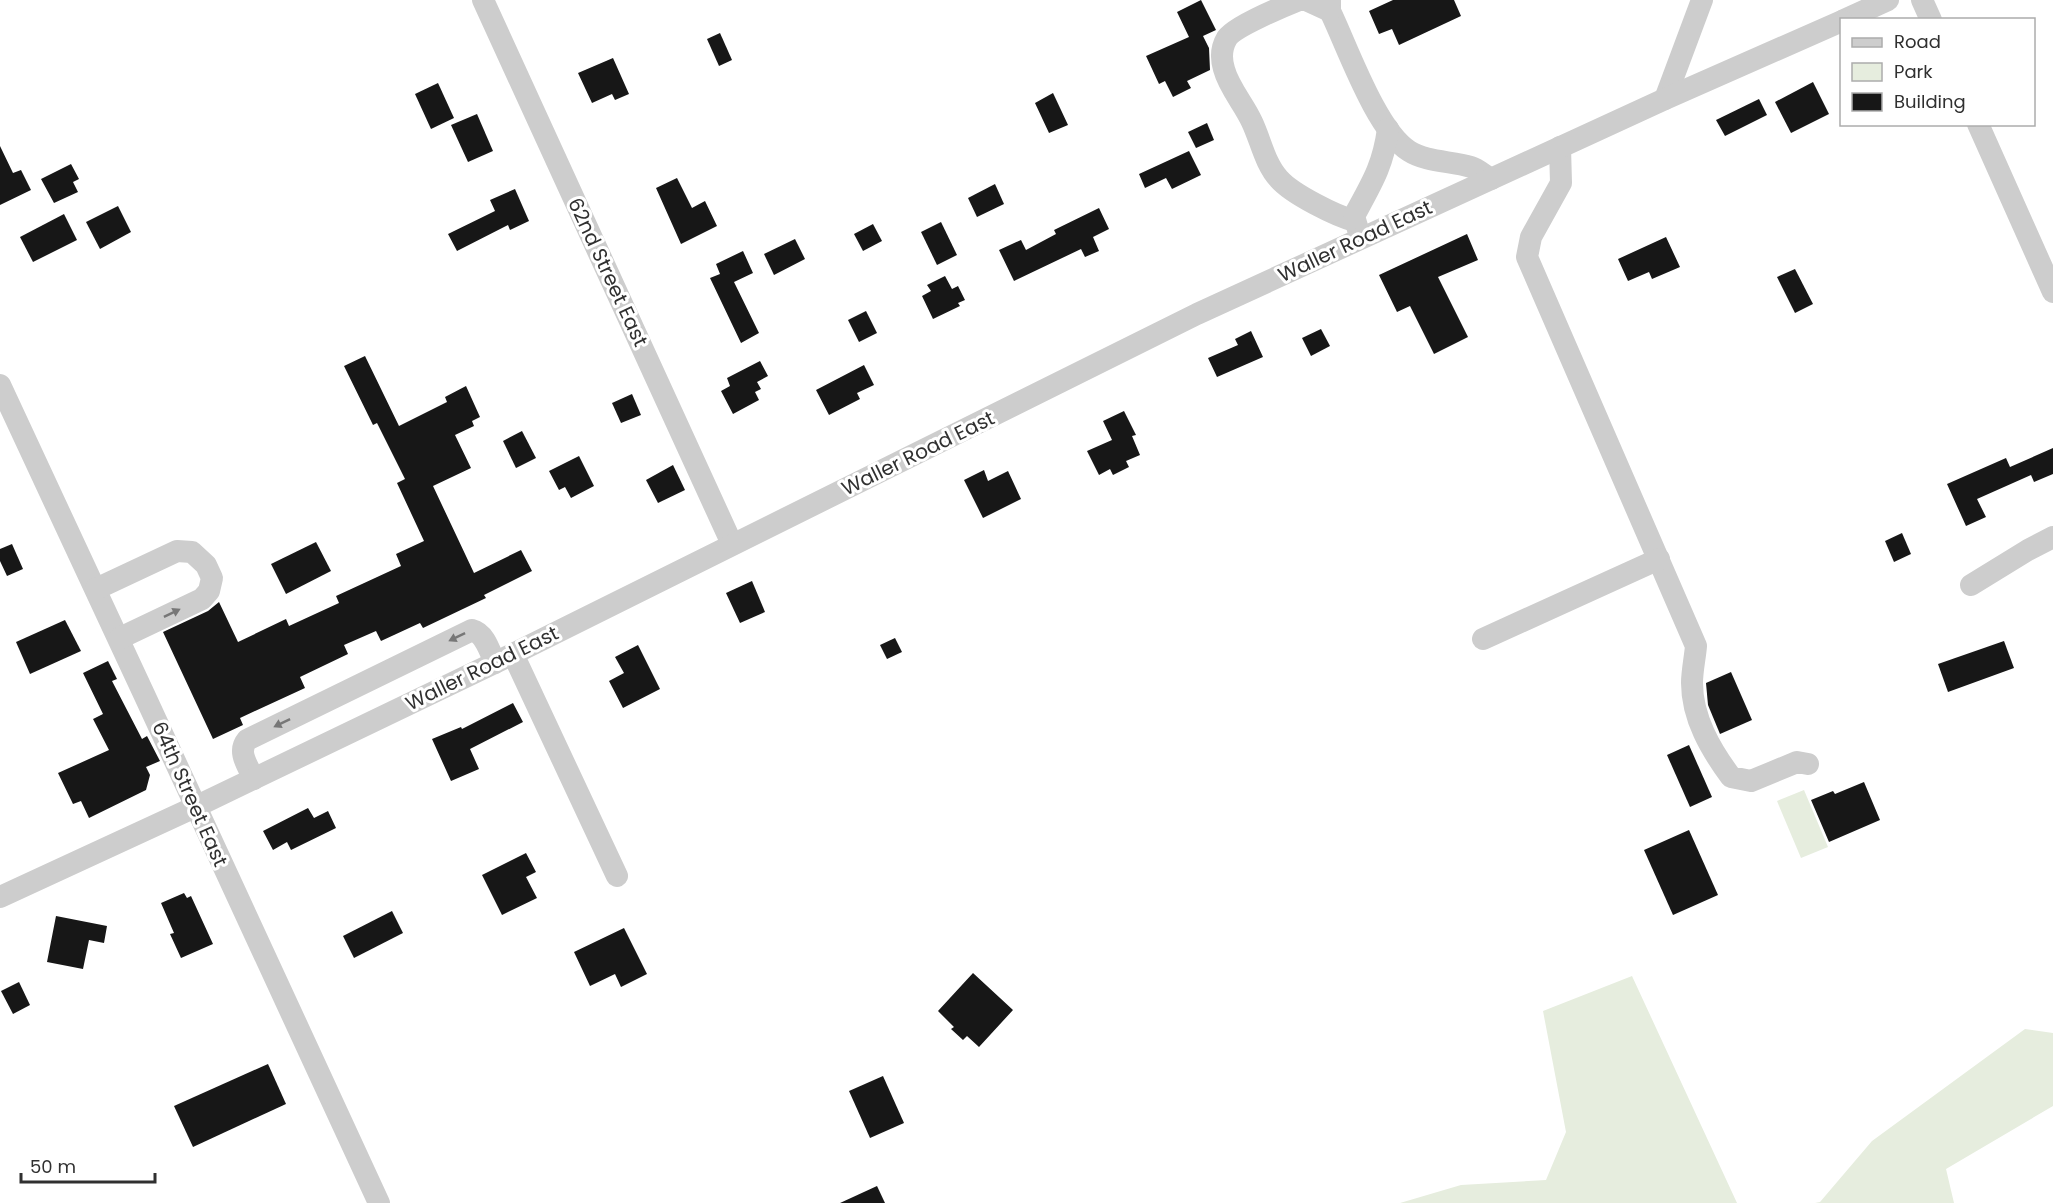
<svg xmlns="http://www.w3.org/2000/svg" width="2053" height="1203" viewBox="0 0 2053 1203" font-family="Poppins,sans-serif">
<rect width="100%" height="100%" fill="#fff"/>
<g fill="#e6edde">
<polygon points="1804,790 1828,847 1801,858 1777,801"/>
<polygon points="1632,976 1737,1203 1400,1203 1461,1185 1546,1180 1566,1132 1543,1011"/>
<polygon points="2025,1029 2053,1033 2053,1106 1946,1169 1954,1203 1815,1203 1820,1202 1872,1141"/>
</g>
<g fill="#171717">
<polygon points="1201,0 1216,30 1203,36 1209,48 1210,70 1187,81 1191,88 1173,97 1165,81 1159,84 1146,56 1189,37 1177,12"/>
<polygon points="1393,0 1454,0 1461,16 1399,45 1392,29 1379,34 1369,11"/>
<polygon points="720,33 732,60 719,66 707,39"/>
<polygon points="613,58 629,94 615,100 612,94 592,103 578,73"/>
<polygon points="1813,82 1829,114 1791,133 1775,102"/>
<polygon points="438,83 454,118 431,129 415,94"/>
<polygon points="1053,93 1068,125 1049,133 1035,103"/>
<polygon points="1759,99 1767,115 1725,136 1716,120"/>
<polygon points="477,114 493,151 468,162 451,125"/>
<polygon points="1207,123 1214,140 1196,148 1188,132"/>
<polygon points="0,146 13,173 21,170 31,190 0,205"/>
<polygon points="1189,151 1201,175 1172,189 1166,178 1145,188 1139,174"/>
<polygon points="71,164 79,179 73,182 78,192 54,203 41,179"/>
<polygon points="677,178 692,208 705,201 717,226 681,244 656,188"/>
<polygon points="995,184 1004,204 977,217 968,198"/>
<polygon points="515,189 529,221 510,230 508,225 457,251 448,234 495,211 490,200"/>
<polygon points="118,206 131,232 100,249 86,222"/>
<polygon points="1099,208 1109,229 1093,237 1099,251 1085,257 1081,249 1014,281 999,250 1021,240 1026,250 1056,234 1054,230"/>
<polygon points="64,214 77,240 33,262 20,237"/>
<polygon points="941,222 957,255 937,265 921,232"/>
<polygon points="873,224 882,241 863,251 854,234"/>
<polygon points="1467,234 1478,260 1438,277 1468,337 1434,354 1410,306 1397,312 1379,275"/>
<polygon points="1666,237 1680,267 1652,279 1649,272 1628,281 1618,259"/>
<polygon points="795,239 805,259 774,275 764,254"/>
<polygon points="743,251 753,273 734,282 759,333 741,343 710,278 720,274 716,264"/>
<polygon points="1795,269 1813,304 1795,313 1777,277"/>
<polygon points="945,276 952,289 958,286 965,300 958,303 960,306 933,319 922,296 931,291 927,285"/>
<polygon points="866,311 877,333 859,342 848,320"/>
<polygon points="1321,329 1330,346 1311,356 1302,338"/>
<polygon points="1251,331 1263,357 1217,377 1208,358 1238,345 1235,339"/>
<polygon points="365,356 399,426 447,402 445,397 466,386 480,417 472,421 474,426 455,435 471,468 433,486 474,573 521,550 532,571 484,595 486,598 423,628 420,623 381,641 376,631 344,645 348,654 300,677 305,688 240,718 243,725 213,739 163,632 208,611 219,602 238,642 286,619 289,626 339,603 336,596 401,566 396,554 424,541 397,483 405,479 377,423 373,425 344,366"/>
<polygon points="760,361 768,376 757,382 761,389 755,392 759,400 733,414 721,391 730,386 727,378"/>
<polygon points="864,365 874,385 857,393 860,399 829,415 816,390"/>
<polygon points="632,394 641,415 621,423 612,403"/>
<polygon points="1124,411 1136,435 1132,436 1140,455 1126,461 1129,467 1113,475 1110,469 1099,475 1087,451 1112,440 1103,421"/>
<polygon points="522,431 536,458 516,468 503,441"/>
<polygon points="2053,448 2053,474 2034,482 2031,475 1977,499 1986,517 1966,526 1947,484 2006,458 2010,467"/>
<polygon points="579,456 594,486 571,498 565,487 559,490 549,471"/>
<polygon points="673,465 685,490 658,503 646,480"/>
<polygon points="984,470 988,481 1008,471 1021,499 983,518 964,480"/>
<polygon points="1902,533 1911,554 1894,562 1885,541"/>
<polygon points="316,542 331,571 286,594 271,564"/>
<polygon points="12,544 23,569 7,576 0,561 0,549"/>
<polygon points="752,581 765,612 740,623 726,593"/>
<polygon points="65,620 81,651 30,674 16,642"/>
<polygon points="895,638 902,652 887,659 880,645"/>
<polygon points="2004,641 2014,668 1948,692 1938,664"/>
<polygon points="638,645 660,689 623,708 609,681 624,673 615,657"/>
<polygon points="108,661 117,679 112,681 142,739 147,736 160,761 146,767 150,775 146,790 89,818 81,801 73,804 58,773 109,750 93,719 103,714 83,673"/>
<polygon points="1731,672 1752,720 1720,734 1708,705 1706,683"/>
<polygon points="513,703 523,722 470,749 479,769 451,781 432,739 461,727 462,729"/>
<polygon points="1689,745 1712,797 1690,807 1667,755"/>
<polygon points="1864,782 1880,820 1829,842 1811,800 1833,791 1835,794"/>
<polygon points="308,808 314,818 328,811 336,828 291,850 287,842 273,850 263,831"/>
<polygon points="1689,830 1718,895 1673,915 1644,850"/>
<polygon points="526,853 536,872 526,877 537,898 502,915 482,875"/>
<polygon points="184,893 187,898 191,896 213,944 181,958 170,934 174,933 161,903"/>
<polygon points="392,911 403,933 354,958 343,936"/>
<polygon points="56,916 107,926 104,943 89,940 83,969 47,962"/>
<polygon points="624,928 647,974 621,987 615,974 590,986 574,952"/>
<polygon points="973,973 1013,1010 979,1047 967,1036 963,1040 951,1029 954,1027 938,1011"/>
<polygon points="19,982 30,1005 13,1014 1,991"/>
<polygon points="268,1064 286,1104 193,1147 174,1106"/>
<polygon points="883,1076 904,1123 870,1138 849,1091"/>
<polygon points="877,1186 885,1203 840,1203"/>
</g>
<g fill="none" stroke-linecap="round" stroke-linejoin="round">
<g stroke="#cdcdcd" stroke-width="22">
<polyline points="483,0 732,544"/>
<path d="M 1330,0 L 1330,11 C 1347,46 1376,130 1409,151 C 1426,162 1451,161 1471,167 C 1478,169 1484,175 1491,179"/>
<polyline points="1922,0 1931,20"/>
<path d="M 1330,11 L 1306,0 L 1299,0 C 1284,6 1234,27 1227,38 C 1221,48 1221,59 1224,69 C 1229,88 1244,104 1252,122 C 1261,141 1265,164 1279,179 C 1292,194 1336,216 1355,221"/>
<polyline points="1844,20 1888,0"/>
<polyline points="1665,99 1702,0"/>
<polyline points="1978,124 2053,292"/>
<path d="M 1560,147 L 1561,183 L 1531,237 L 1527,257 L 1696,646 C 1695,658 1692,671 1692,683 C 1692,718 1711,750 1731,777 L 1751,781 L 1797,762 L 1808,764"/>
<path d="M 1359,233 L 1354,216 C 1372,183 1383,166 1388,129"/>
<path d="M 0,385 C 128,657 252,930 379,1203"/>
<polyline points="1971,585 2028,550 2053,537"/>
<polyline points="96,589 177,551 192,552 206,565 212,578 209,591 202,599 120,638"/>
<polyline points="1483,639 1659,559"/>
<polyline points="513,654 617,876"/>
<path d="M 254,779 C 248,766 237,752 247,740 L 472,630 C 485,633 490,652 495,663"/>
<polyline points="0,897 195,807 513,654 1197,314 1665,99 1842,21"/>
</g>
</g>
<defs><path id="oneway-solid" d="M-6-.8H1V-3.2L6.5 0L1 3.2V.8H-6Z" transform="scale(1.5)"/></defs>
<g fill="#777">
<use href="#oneway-solid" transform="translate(172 613) rotate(-26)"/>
<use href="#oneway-solid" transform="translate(457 637) rotate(154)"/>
<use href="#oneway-solid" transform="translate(282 723) rotate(154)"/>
</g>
<g text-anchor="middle" stroke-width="6" stroke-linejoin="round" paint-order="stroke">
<g font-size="20" fill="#303030" stroke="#fff">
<text transform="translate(1355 241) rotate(-25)" y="7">Waller Road East</text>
<text transform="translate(608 272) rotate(65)" y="7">62nd Street East</text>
<text transform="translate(918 453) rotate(-26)" y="7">Waller Road East</text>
<text transform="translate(482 668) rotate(-26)" y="7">Waller Road East</text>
<text transform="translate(190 794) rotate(66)" y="7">64th Street East</text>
</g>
</g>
<rect x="1840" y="18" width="195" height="108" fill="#ffffff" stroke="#acacac" stroke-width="1.5"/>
<rect x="1852" y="38" width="30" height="9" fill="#cdcdcd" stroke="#acacac" stroke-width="1.5"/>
<text x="1894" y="48" font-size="18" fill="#303030">Road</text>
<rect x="1852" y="63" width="30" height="18" fill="#e6edde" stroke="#acacac" stroke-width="1.5"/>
<text x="1894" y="78" font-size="18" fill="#303030">Park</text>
<rect x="1852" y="93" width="30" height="18" fill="#171717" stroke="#acacac" stroke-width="1.5"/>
<text x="1894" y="108" font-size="18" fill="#303030">Building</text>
<path d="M21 1173v9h134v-9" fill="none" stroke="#303030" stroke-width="3"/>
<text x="30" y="1173" font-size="18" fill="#303030" stroke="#ffffff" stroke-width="4.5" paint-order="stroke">50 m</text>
</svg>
